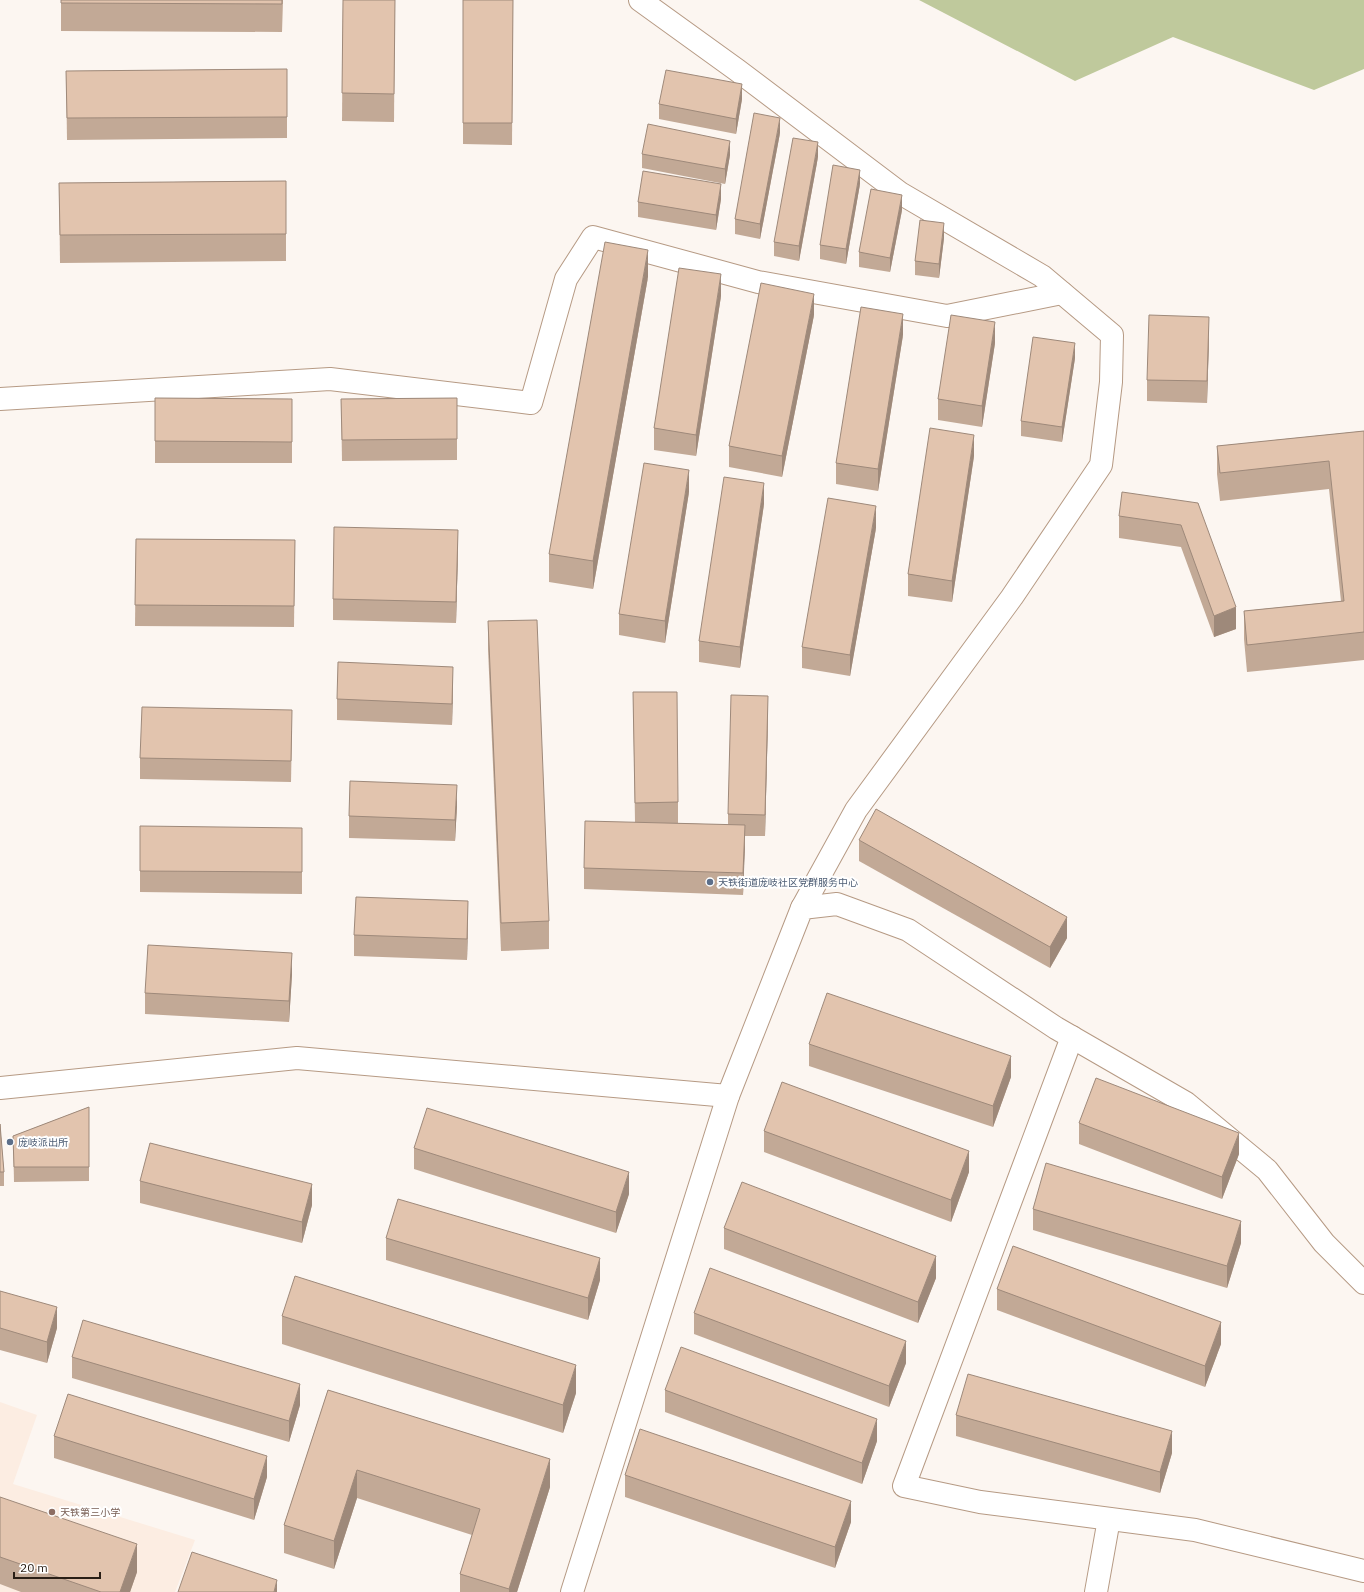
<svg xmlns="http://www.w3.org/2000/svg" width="1364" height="1592" viewBox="0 0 1364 1592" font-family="'IBM Plex Sans','Noto Sans SC',sans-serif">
<rect width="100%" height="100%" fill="#fcf6f1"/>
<polygon fill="#fcede2" points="0,1402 37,1415 13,1484 195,1540 175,1592 0,1592"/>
<polygon fill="#bfc99c" points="919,0 1364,0 1364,69 1314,90 1173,37 1075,81"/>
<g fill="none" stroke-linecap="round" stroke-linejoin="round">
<defs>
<g id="minor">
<polyline points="640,0 737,70 900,193 1042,276 1112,335 1111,382 1101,465 1012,597 856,810 802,908"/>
<polyline points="0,399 330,379 531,403 566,279 593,237 758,282 947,316 1062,293"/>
<polyline points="1072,1037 904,1486 980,1502 1195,1530 1364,1571"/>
<polyline points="0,1088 297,1058 728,1096 802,908 837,904 908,930 1056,1028 1186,1103 1267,1170 1324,1243 1364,1283"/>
<polyline points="572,1592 728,1096"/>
<polyline points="1096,1592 1109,1519"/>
</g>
</defs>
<use href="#minor" stroke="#b69a84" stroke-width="24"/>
<use href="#minor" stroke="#fff" stroke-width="22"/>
</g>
<g fill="#c2a996">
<polygon points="61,0 283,0 282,32 61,31"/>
<polygon points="343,0 395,0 394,122 342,121"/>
<polygon points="513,0 512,145 463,144 463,123"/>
<polygon points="287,69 287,138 67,140 66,71"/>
<polygon points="742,99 736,134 659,119 659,104"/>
<polygon points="780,133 760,239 735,234 735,219"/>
<polygon points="642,154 730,155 725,184 642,168"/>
<polygon points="818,157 799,261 774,256 774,242"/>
<polygon points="286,181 286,261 60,263 59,183"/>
<polygon points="860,184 846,264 820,259 820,245"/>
<polygon points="721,199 716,230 638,217 638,202"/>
<polygon points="902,210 890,272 859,267 859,252"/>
<polygon points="944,238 939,278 915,275 915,261"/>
<polygon points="648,277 593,589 549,582 549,554"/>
<polygon points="721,296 696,456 654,450 654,428"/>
<polygon points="814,315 782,477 729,467 729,446"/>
<polygon points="903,335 878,491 836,484 836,463"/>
<polygon points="1209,338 1207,403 1147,401 1147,380"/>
<polygon points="995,343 982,427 938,420 938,399"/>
<polygon points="1075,358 1062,442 1021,436 1021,421"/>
<polygon points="155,398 292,399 292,463 155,463"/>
<polygon points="457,398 457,460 342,461 341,399"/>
<polygon points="1364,431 1364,660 1247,672 1244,639 1244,611 1341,601 1329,489 1220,501 1217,474 1217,446"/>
<polygon points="974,456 952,602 908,596 908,574"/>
<polygon points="689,492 665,643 619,635 619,614"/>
<polygon points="1198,503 1236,629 1214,637 1181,547 1119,538 1119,516"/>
<polygon points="764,504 740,668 699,662 699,641"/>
<polygon points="876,528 850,676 802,668 802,647"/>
<polygon points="136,539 295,540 294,627 135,626"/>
<polygon points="458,551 456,623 333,620 333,599"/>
<polygon points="488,621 549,921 549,949 501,951 488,649"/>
<polygon points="453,688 452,725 337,720 337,699"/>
<polygon points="633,692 678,802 678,823 728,825 728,814 768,718 765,836 745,836 743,895 584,889 584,868 635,822"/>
<polygon points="292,731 291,782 140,779 140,758"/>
<polygon points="457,806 455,841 349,838 349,816"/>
<polygon points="302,828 302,894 140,892 140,871"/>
<polygon points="859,840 1067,938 1050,968 859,861"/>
<polygon points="468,922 467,960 354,956 354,935"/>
<polygon points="292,974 289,1022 145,1014 145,993"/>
<polygon points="809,1044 1011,1077 993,1127 809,1066"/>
<polygon points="89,1107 89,1181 14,1182 13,1136"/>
<polygon points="1079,1123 1239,1154 1222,1199 1079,1144"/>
<polygon points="0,1124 4,1172 4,1186 0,1186"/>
<polygon points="764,1131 969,1172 951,1222 764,1152"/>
<polygon points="414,1148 629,1194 616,1233 414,1169"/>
<polygon points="140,1181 312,1205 302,1243 140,1203"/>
<polygon points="1033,1209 1241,1243 1227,1288 1033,1230"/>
<polygon points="724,1228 936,1278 918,1323 724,1249"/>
<polygon points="386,1238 600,1280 588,1320 386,1260"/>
<polygon points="997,1289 1221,1344 1205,1387 997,1310"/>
<polygon points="0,1291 57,1328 47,1363 0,1350"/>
<polygon points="694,1313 906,1363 889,1407 694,1334"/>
<polygon points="282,1316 576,1393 563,1433 282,1344"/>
<polygon points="72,1357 300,1405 289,1442 72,1378"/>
<polygon points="328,1390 550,1487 517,1592 460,1592 460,1574 472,1535 357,1498 334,1569 284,1553 284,1525"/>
<polygon points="665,1390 877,1441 862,1484 665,1412"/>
<polygon points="956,1415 1172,1453 1160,1493 956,1436"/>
<polygon points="54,1436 267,1477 254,1520 54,1458"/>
<polygon points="625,1475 851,1522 835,1568 625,1497"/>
<polygon points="0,1497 137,1572 130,1592 21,1592 0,1584"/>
</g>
<g fill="#9e897a">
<polygon points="742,84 742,99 736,134 736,119"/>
<polygon points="780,118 780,133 760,239 760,224"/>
<polygon points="730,141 730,155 725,184 725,169"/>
<polygon points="818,142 818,157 799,261 799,246"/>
<polygon points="860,170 860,184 846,264 846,249"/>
<polygon points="721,184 721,199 716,230 716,215"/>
<polygon points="902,195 902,210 890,272 890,258"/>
<polygon points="944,223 944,238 939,278 939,264"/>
<polygon points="648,250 648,277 593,589 593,561"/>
<polygon points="721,274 721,296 696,456 696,435"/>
<polygon points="814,294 814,315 782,477 782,456"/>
<polygon points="903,314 903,335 878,491 878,469"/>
<polygon points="1209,317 1209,338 1207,403 1207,381"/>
<polygon points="995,322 995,343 982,427 982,406"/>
<polygon points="1075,343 1075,358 1062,442 1062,427"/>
<polygon points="974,435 974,456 952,602 952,581"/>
<polygon points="689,470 689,492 665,643 665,621"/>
<polygon points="764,483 764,504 740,668 740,647"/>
<polygon points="876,506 876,528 850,676 850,655"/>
<polygon points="458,530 458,551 456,623 456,602"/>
<polygon points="1236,607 1236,629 1214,637 1214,616"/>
<polygon points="453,667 453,688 452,725 452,704"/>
<polygon points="768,696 768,718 765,836 765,815"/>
<polygon points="457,785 457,806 455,841 455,820"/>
<polygon points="745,825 745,847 743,895 743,873"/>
<polygon points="468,901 468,922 467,960 467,939"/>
<polygon points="1067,917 1067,938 1050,968 1050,947"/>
<polygon points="292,953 292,974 289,1022 289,1001"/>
<polygon points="1011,1056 1011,1077 993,1127 993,1106"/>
<polygon points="1239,1133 1239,1154 1222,1199 1222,1177"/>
<polygon points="969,1151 969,1172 951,1222 951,1200"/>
<polygon points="629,1172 629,1194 616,1233 616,1212"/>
<polygon points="312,1184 312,1205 302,1243 302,1222"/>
<polygon points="1241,1221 1241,1243 1227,1288 1227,1266"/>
<polygon points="936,1256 936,1278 918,1323 918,1302"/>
<polygon points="600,1258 600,1280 588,1320 588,1298"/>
<polygon points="57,1307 57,1328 47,1363 47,1342"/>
<polygon points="1221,1322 1221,1344 1205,1387 1205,1366"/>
<polygon points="906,1341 906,1363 889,1407 889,1386"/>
<polygon points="576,1365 576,1393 563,1433 563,1405"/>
<polygon points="300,1384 300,1405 289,1442 289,1421"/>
<polygon points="877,1419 877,1441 862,1484 862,1463"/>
<polygon points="1172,1431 1172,1453 1160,1493 1160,1472"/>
<polygon points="267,1456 267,1477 254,1520 254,1499"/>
<polygon points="550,1459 550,1487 517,1592 509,1592 509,1589"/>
<polygon points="357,1470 357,1498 334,1569 334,1541"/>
<polygon points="851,1501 851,1522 835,1568 835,1547"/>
<polygon points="137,1544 137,1572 130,1592 120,1592"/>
<polygon points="277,1580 277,1592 274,1592"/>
</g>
<g fill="#e2c4ae" stroke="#9e897a">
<polygon points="61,0 282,0 282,4 61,3"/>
<polygon points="343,0 395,0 394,94 342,93"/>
<polygon points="463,0 513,0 512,123 463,123"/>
<polygon points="287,69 287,117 67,118 66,71"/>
<polygon points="666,70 742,84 736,119 659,104"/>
<polygon points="754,113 780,118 760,224 735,219"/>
<polygon points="648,124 730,141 725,169 642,154"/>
<polygon points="793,138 818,142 799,246 774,242"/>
<polygon points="833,165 860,170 846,249 820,245"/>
<polygon points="643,171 721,184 716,215 638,202"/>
<polygon points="286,181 286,234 60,235 59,183"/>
<polygon points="871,189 902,195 890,258 859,252"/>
<polygon points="920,220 944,223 939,264 915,261"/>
<polygon points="605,242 648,250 593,561 549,554"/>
<polygon points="679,268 721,274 696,435 654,428"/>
<polygon points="761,283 814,294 782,456 729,446"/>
<polygon points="861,307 903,314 878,469 836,463"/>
<polygon points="951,315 995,322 982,406 938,399"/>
<polygon points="1149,315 1209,317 1207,381 1147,380"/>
<polygon points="1033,337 1075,343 1062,427 1021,421"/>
<polygon points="155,398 292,399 292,442 155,441"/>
<polygon points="457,398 457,439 342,440 341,399"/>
<polygon points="930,428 974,435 952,581 908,574"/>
<polygon points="1364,431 1364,632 1247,645 1244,611 1344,601 1329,461 1220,473 1217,446"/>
<polygon points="644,463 689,470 665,621 619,614"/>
<polygon points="724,477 764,483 740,647 699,641"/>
<polygon points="1122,492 1198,503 1236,607 1214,616 1181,525 1119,516"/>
<polygon points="828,498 876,506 850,655 802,647"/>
<polygon points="334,527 458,530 456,602 333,599"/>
<polygon points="136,539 295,540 294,606 135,605"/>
<polygon points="537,620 549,921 501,923 488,621"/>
<polygon points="338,662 453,667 452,704 337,699"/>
<polygon points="633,692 677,692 678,802 635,803"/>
<polygon points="731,695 768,696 765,815 728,814"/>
<polygon points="142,707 292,710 291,761 140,758"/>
<polygon points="350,781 457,785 455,820 349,816"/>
<polygon points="876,809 1067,917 1050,947 859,840"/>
<polygon points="585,821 745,825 743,873 584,868"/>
<polygon points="140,826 302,828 302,872 140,871"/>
<polygon points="356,897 468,901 467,939 354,935"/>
<polygon points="148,945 292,953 289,1001 145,993"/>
<polygon points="827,993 1011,1056 993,1106 809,1044"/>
<polygon points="1096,1078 1239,1133 1222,1177 1079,1123"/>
<polygon points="782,1082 969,1151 951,1200 764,1131"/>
<polygon points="89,1107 89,1167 14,1167 13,1136"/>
<polygon points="427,1108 629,1172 616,1212 414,1148"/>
<polygon points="0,1124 4,1172 0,1172"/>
<polygon points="150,1143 312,1184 302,1222 140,1181"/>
<polygon points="1046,1163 1241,1221 1227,1266 1033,1209"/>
<polygon points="742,1182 936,1256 918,1302 724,1228"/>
<polygon points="398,1199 600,1258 588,1298 386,1238"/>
<polygon points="1013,1246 1221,1322 1205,1366 997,1289"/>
<polygon points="710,1268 906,1341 889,1386 694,1313"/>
<polygon points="295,1276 576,1365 563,1405 282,1316"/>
<polygon points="0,1291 57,1307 47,1342 0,1328"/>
<polygon points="83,1320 300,1384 289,1421 72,1357"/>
<polygon points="681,1347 877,1419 862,1463 665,1390"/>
<polygon points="968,1374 1172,1431 1160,1472 956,1415"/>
<polygon points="328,1390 550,1459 509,1589 460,1574 480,1509 357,1470 334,1541 284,1525"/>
<polygon points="68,1394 267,1456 254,1499 54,1436"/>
<polygon points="640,1429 851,1501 835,1547 625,1475"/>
<polygon points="0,1497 137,1544 120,1592 101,1592 0,1557"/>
<polygon points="192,1552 277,1580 274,1592 178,1592"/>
</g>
<g fill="#5c6f8a" stroke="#fff" stroke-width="1.5">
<circle cx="710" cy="882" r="4"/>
<circle cx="10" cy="1142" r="4"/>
</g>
<circle fill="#8d6e63" stroke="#fff" stroke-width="1.5" cx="52" cy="1512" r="4"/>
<g text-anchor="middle" stroke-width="4" stroke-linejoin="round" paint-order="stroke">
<g font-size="10" fill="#4e5e75" stroke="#fff" text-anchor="start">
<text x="718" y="886">天铁街道庞岐社区党群服务中心</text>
<text x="18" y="1146">庞岐派出所</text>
</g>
<g font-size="10" fill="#785e54" stroke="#fff" text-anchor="start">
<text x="60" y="1516">天铁第三小学</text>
</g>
</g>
<path d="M14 1572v6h86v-6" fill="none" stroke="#291e15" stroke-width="2"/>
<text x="20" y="1572" font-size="12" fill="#291e15" stroke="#ffffff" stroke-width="3" paint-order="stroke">20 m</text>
</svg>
